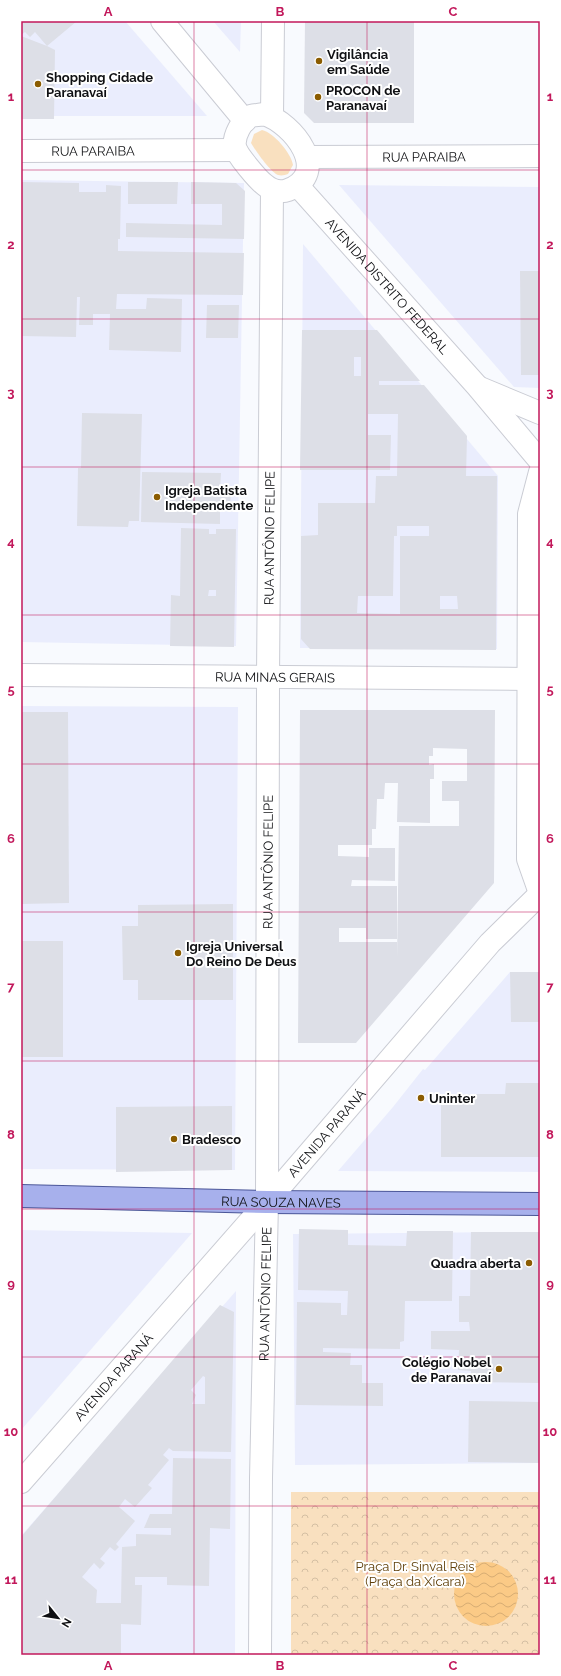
<svg xmlns="http://www.w3.org/2000/svg" width="561" height="1676" viewBox="0 0 561 1676" font-family="Raleway,sans-serif">
<defs>
<pattern id="forest-crowns" width="20" height="18" patternUnits="userSpaceOnUse"><rect width="20" height="18" fill="#f9e0bf"/><path d="M2 6a3 3 0 1 1 6 0M12 15a3 3 0 1 1 6 0" fill="none" stroke="#d4bfa3"/></pattern>
<pattern id="water-waves" width="16" height="10" patternUnits="userSpaceOnUse"><rect width="16" height="10" fill="#fbca86"/><path d="M0 5q4-4 8 0t8 0" fill="none" stroke="#d6ac73"/></pattern>
</defs>
<rect width="100%" height="100%" fill="#f8fafe"/>
<g fill="#eaedfd">
<polygon points="21,21 125,21 207,116 21,116"/>
<polygon points="213,21 241,21 240,52"/>
<polygon points="21,180 244,183 236,646 21,642"/>
<polygon points="339,185 540,187 540,388 514,387"/>
<polygon points="303,244 498,476 497,649 300,648"/>
<polygon points="21,706 238,707 235,1170 21,1169"/>
<polygon points="510,972 540,972 540,1172 338,1171 393,1107 423,1069 425,1070"/>
<polygon points="21,1230 192,1233 21,1430"/>
<polygon points="518,1232 540,1232 540,1463 295,1465 293,1234"/>
<polygon points="236,1291 235,1655 21,1655 21,1536"/>
</g>
<path fill="#f9e0bf" d="M 262,130 C 274,133 291,153 293,165 L 288,174 C 285,175 282,176 278,175 C 271,173 255,150 251,143 L 254,134 Z"/>
<rect fill="url(#forest-crowns)" x="291" y="1492" width="249" height="163"/>
<circle fill="url(#water-waves)" cx="486" cy="1594" r="32"/>
<g fill="#dddfe7" fill-rule="evenodd">
<polygon points="21,21 77,21 47,46 55,50 54,119 21,119 21,36 47,46 35,32 30,37 25,32 21,35"/>
<polygon points="305,21 414,21 414,123 314,123 304,113"/>
<polygon points="21,182 79,183 79,192 106,192 106,185 121,186 120,239 118,239 118,251 244,253 243,295 117,294 116,309 146,309 147,298 182,299 181,352 109,350 110,314 93,314 93,325 79,325 80,297 77,297 76,337 21,336"/>
<polygon points="128,182 178,182 177,204 128,204"/>
<polygon points="191,182 236,183 245,191 244,239 126,237 126,223 222,225 222,204 191,204"/>
<polygon points="520,271 540,271 540,375 521,375"/>
<polygon points="207,305 239,305 238,338 206,338"/>
<path d="M 302,330 L 377,330 L 420,381 L 379,381 L 379,385 L 424,385 L 467,436 L 466,476 L 497,476 L 496,650 L 310,649 L 301,639 L 301,536 L 318,535 L 318,503 L 375,503 L 376,476 L 397,476 L 398,414 L 368,414 L 368,435 L 391,435 L 390,470 L 300,470 ZM 354,357 L 361,357 L 361,376 L 354,376 ZM 397,526 L 429,526 L 429,536 L 400,536 L 400,614 L 357,613 L 358,596 L 393,596 L 394,536 L 397,536 ZM 440,596 L 457,596 L 458,609 L 440,609 Z"/>
<polygon points="82,413 142,414 139,521 129,521 128,527 77,526 78,468 81,468"/>
<polygon points="142,472 221,473 220,491 231,491 230,507 220,507 220,524 141,522"/>
<path d="M 181,528 L 209,529 L 209,534 L 216,534 L 216,529 L 236,529 L 234,647 L 170,646 L 171,595 L 180,596 ZM 209,590 L 216,590 L 216,596 L 208,596 Z"/>
<path d="M 300,710 L 495,710 L 494,883 L 356,1043 L 298,1043 ZM 433,748 L 467,749 L 467,781 L 442,781 L 442,801 L 459,801 L 459,826 L 399,826 L 397,958 L 397,942 L 339,942 L 339,928 L 366,928 L 366,939 L 397,939 L 397,886 L 351,886 L 352,880 L 395,881 L 395,848 L 369,848 L 369,857 L 338,856 L 338,845 L 372,845 L 372,829 L 376,829 L 377,799 L 384,799 L 385,783 L 398,783 L 397,822 L 430,823 L 430,779 L 434,779 L 434,764 L 429,765 L 429,756 L 433,756 Z"/>
<polygon points="21,712 68,712 69,903 21,904"/>
<polygon points="233,904 233,1000 138,1000 138,980 123,980 122,926 138,926 138,905"/>
<rect x="21" y="941" width="42" height="116"/>
<polygon points="510,972 540,972 540,1022 511,1022"/>
<polygon points="506,1083 540,1083 540,1157 441,1157 441,1094 505,1094"/>
<polygon points="232,1106 232,1170 116,1172 116,1107"/>
<polygon points="299,1229 348,1230 348,1245 406,1246 407,1231 453,1231 452,1301 405,1301 404,1341 400,1342 400,1349 323,1348 323,1352 351,1353 350,1365 362,1365 362,1383 383,1383 383,1406 296,1405 297,1302 341,1303 341,1315 347,1315 348,1291 298,1290"/>
<polygon points="471,1232 540,1232 540,1383 471,1382 471,1371 458,1370 459,1350 431,1349 431,1331 470,1331 469,1322 459,1322 459,1296 470,1296"/>
<path d="M 220,1305 L 234,1312 L 231,1452 L 173,1451 L 169,1448 L 163,1455 L 169,1460 L 148,1485 L 152,1488 L 135,1507 L 125,1499 L 119,1507 L 135,1521 L 116,1544 L 119,1547 L 115,1551 L 110,1547 L 100,1559 L 105,1563 L 100,1569 L 94,1563 L 82,1577 L 97,1590 L 96,1603 L 121,1603 L 122,1547 L 136,1546 L 136,1534 L 171,1535 L 171,1528 L 144,1528 L 150,1514 L 172,1514 L 173,1458 L 231,1459 L 230,1529 L 210,1528 L 209,1586 L 167,1585 L 167,1577 L 135,1577 L 135,1585 L 142,1585 L 141,1625 L 121,1624 L 121,1654 L 124,1655 L 21,1655 L 21,1537 ZM 203,1376 L 205,1377 L 205,1404 L 192,1404 L 196,1395 L 191,1390 Z"/>
<polygon points="469,1401 540,1402 540,1463 468,1462"/>
</g>
<g fill="none" stroke-linecap="round" stroke-linejoin="round">
<defs>
<g id="minor">
<polyline points="162,21 245,121"/>
<path d="M 264,114 C 293,123 332,173 288,190 C 280,193 271,190 265,185 C 258,180 237,155 235,147 C 233,136 242,120 251,116 C 255,115 260,115 264,114 Z"/>
<polyline points="272,116 273,21"/>
<path id="s1" d="M 21,151 L 236,150"/>
<path id="s2" d="M 307,157 L 540,156"/>
<path id="s3" d="M 298,186 L 477,386 L 540,461"/>
<polyline points="480,388 540,413"/>
<polyline points="540,472 529,514 528,859 540,893"/>
<path id="s4" d="M 21,675 L 529,679"/>
<path id="s5" d="M 21,1482 L 267,1202 L 490,943 L 540,894"/>
<path id="s6" d="M 260,1655 L 261,1478 L 267,1202 L 268,677 L 272,190"/>
</g>
<g id="major">
<path id="s7" d="M 21,1196 L 267,1202 L 540,1204"/>
</g>
</defs>
<use href="#minor" stroke="#caccd4" stroke-width="24"/>
<use href="#major" stroke="#4b5698" stroke-width="24"/>
<use href="#minor" stroke="#fff" stroke-width="22"/>
<use href="#major" stroke="#a7b0ec" stroke-width="22"/>
</g>
<path fill="none" stroke="#c2185b" stroke-width="1" stroke-opacity="0.55" d="M 194,21 L 194,1655M 367,21 L 367,1655M 21,170 L 540,170M 21,319 L 540,319M 21,467 L 540,467M 21,615 L 540,615M 21,764 L 540,764M 21,912 L 540,912M 21,1061 L 540,1061M 21,1209 L 540,1209M 21,1357 L 540,1357M 21,1506 L 540,1506"/>
<g fill="#8b5c01" stroke="#fff" stroke-width="1.5">
<circle cx="319" cy="61" r="4"/>
<circle cx="38" cy="84" r="4"/>
<circle cx="318" cy="97" r="4"/>
<circle cx="157" cy="497" r="4"/>
<circle cx="178" cy="953" r="4"/>
<circle cx="421" cy="1098" r="4"/>
<circle cx="174" cy="1139" r="4"/>
<circle cx="529" cy="1263" r="4"/>
<circle cx="499" cy="1369" r="4"/>
</g>
<g text-anchor="middle" stroke-width="4" stroke-linejoin="round" paint-order="stroke">
<g font-size="13" font-weight="bold" fill="#0f1013" stroke="#fff" text-anchor="start">
<text x="327" y="59">Vigilância<tspan x="327" dy="15">em Saúde</tspan></text>
<text x="46" y="82">Shopping Cidade<tspan x="46" dy="15">Paranavaí</tspan></text>
<text x="326" y="95">PROCON de<tspan x="326" dy="15">Paranavaí</tspan></text>
<text x="165" y="495">Igreja Batista<tspan x="165" dy="15">Independente</tspan></text>
<text x="186" y="951">Igreja Universal<tspan x="186" dy="15">Do Reino De Deus</tspan></text>
<text x="429" y="1103">Uninter</text>
<text x="182" y="1144">Bradesco</text>
<text x="521" y="1268" text-anchor="end">Quadra aberta</text>
<text x="491" y="1367" text-anchor="end">Colégio Nobel<tspan x="491" dy="15">de Paranavaí</tspan></text>
</g>
<g font-size="13" fill="#0f1013" stroke="#fff">
<text dy="5" stroke="none"><textPath href="#s1" startOffset="72">RUA PARAIBA</textPath></text>
<text dy="5" stroke="none"><textPath href="#s2" startOffset="117">RUA PARAIBA</textPath></text>
<text dy="5" stroke="none"><textPath href="#s3" startOffset="134">AVENIDA DISTRITO FEDERAL</textPath></text>
<text dy="5" stroke="none"><textPath href="#s6" startOffset="1117">RUA ANTÔNIO FELIPE</textPath></text>
<text dy="5" stroke="none"><textPath href="#s4" startOffset="254">RUA MINAS GERAIS</textPath></text>
<text dy="5" stroke="none"><textPath href="#s6" startOffset="793">RUA ANTÔNIO FELIPE</textPath></text>
<text dy="5" stroke="none"><textPath href="#s5" startOffset="464">AVENIDA PARANÁ</textPath></text>
<text dy="5" stroke="none"><textPath href="#s7" startOffset="260">RUA SOUZA NAVES</textPath></text>
<text dy="5" stroke="none"><textPath href="#s6" startOffset="361">RUA ANTÔNIO FELIPE</textPath></text>
<text dy="5" stroke="none"><textPath href="#s5" startOffset="140">AVENIDA PARANÁ</textPath></text>
</g>
<g font-size="13" fill="#61410b" stroke="#fff">
<text x="415" y="1571">Praça Dr. Sinval Reis<tspan x="415" dy="15">(Praça da Xícara)</tspan></text>
</g>
</g>
<rect width="561" height="1676" fill="none" stroke="#ffffff" stroke-width="44"/>
<g transform="translate(58 1618) rotate(120)" stroke="#ffffff" stroke-width="3" paint-order="stroke">
<path d="M0-3L7 15L0 10L-7 15Z" fill="#0f1013"/>
<text y="-6" font-size="11" font-weight="bold" text-anchor="middle" fill="#0f1013">N</text>
</g>
<rect x="22" y="22" width="517" height="1632" fill="none" stroke="#c2185b" stroke-width="1.5"/>
<g font-size="13" text-anchor="middle" font-weight="bold" fill="#c2185b">
<text x="108" y="16">A</text>
<text x="280" y="16">B</text>
<text x="453" y="16">C</text>
<text x="11" y="101">1</text>
<text x="550" y="101">1</text>
<text x="11" y="249">2</text>
<text x="550" y="249">2</text>
<text x="11" y="397">3</text>
<text x="550" y="397">3</text>
<text x="11" y="546">4</text>
<text x="550" y="546">4</text>
<text x="11" y="694">5</text>
<text x="550" y="694">5</text>
<text x="11" y="843">6</text>
<text x="550" y="843">6</text>
<text x="11" y="991">7</text>
<text x="550" y="991">7</text>
<text x="11" y="1139">8</text>
<text x="550" y="1139">8</text>
<text x="11" y="1288">9</text>
<text x="550" y="1288">9</text>
<text x="11" y="1436">10</text>
<text x="550" y="1436">10</text>
<text x="11" y="1584">11</text>
<text x="550" y="1584">11</text>
<text x="108" y="1670">A</text>
<text x="280" y="1670">B</text>
<text x="453" y="1670">C</text>
</g>
</svg>
